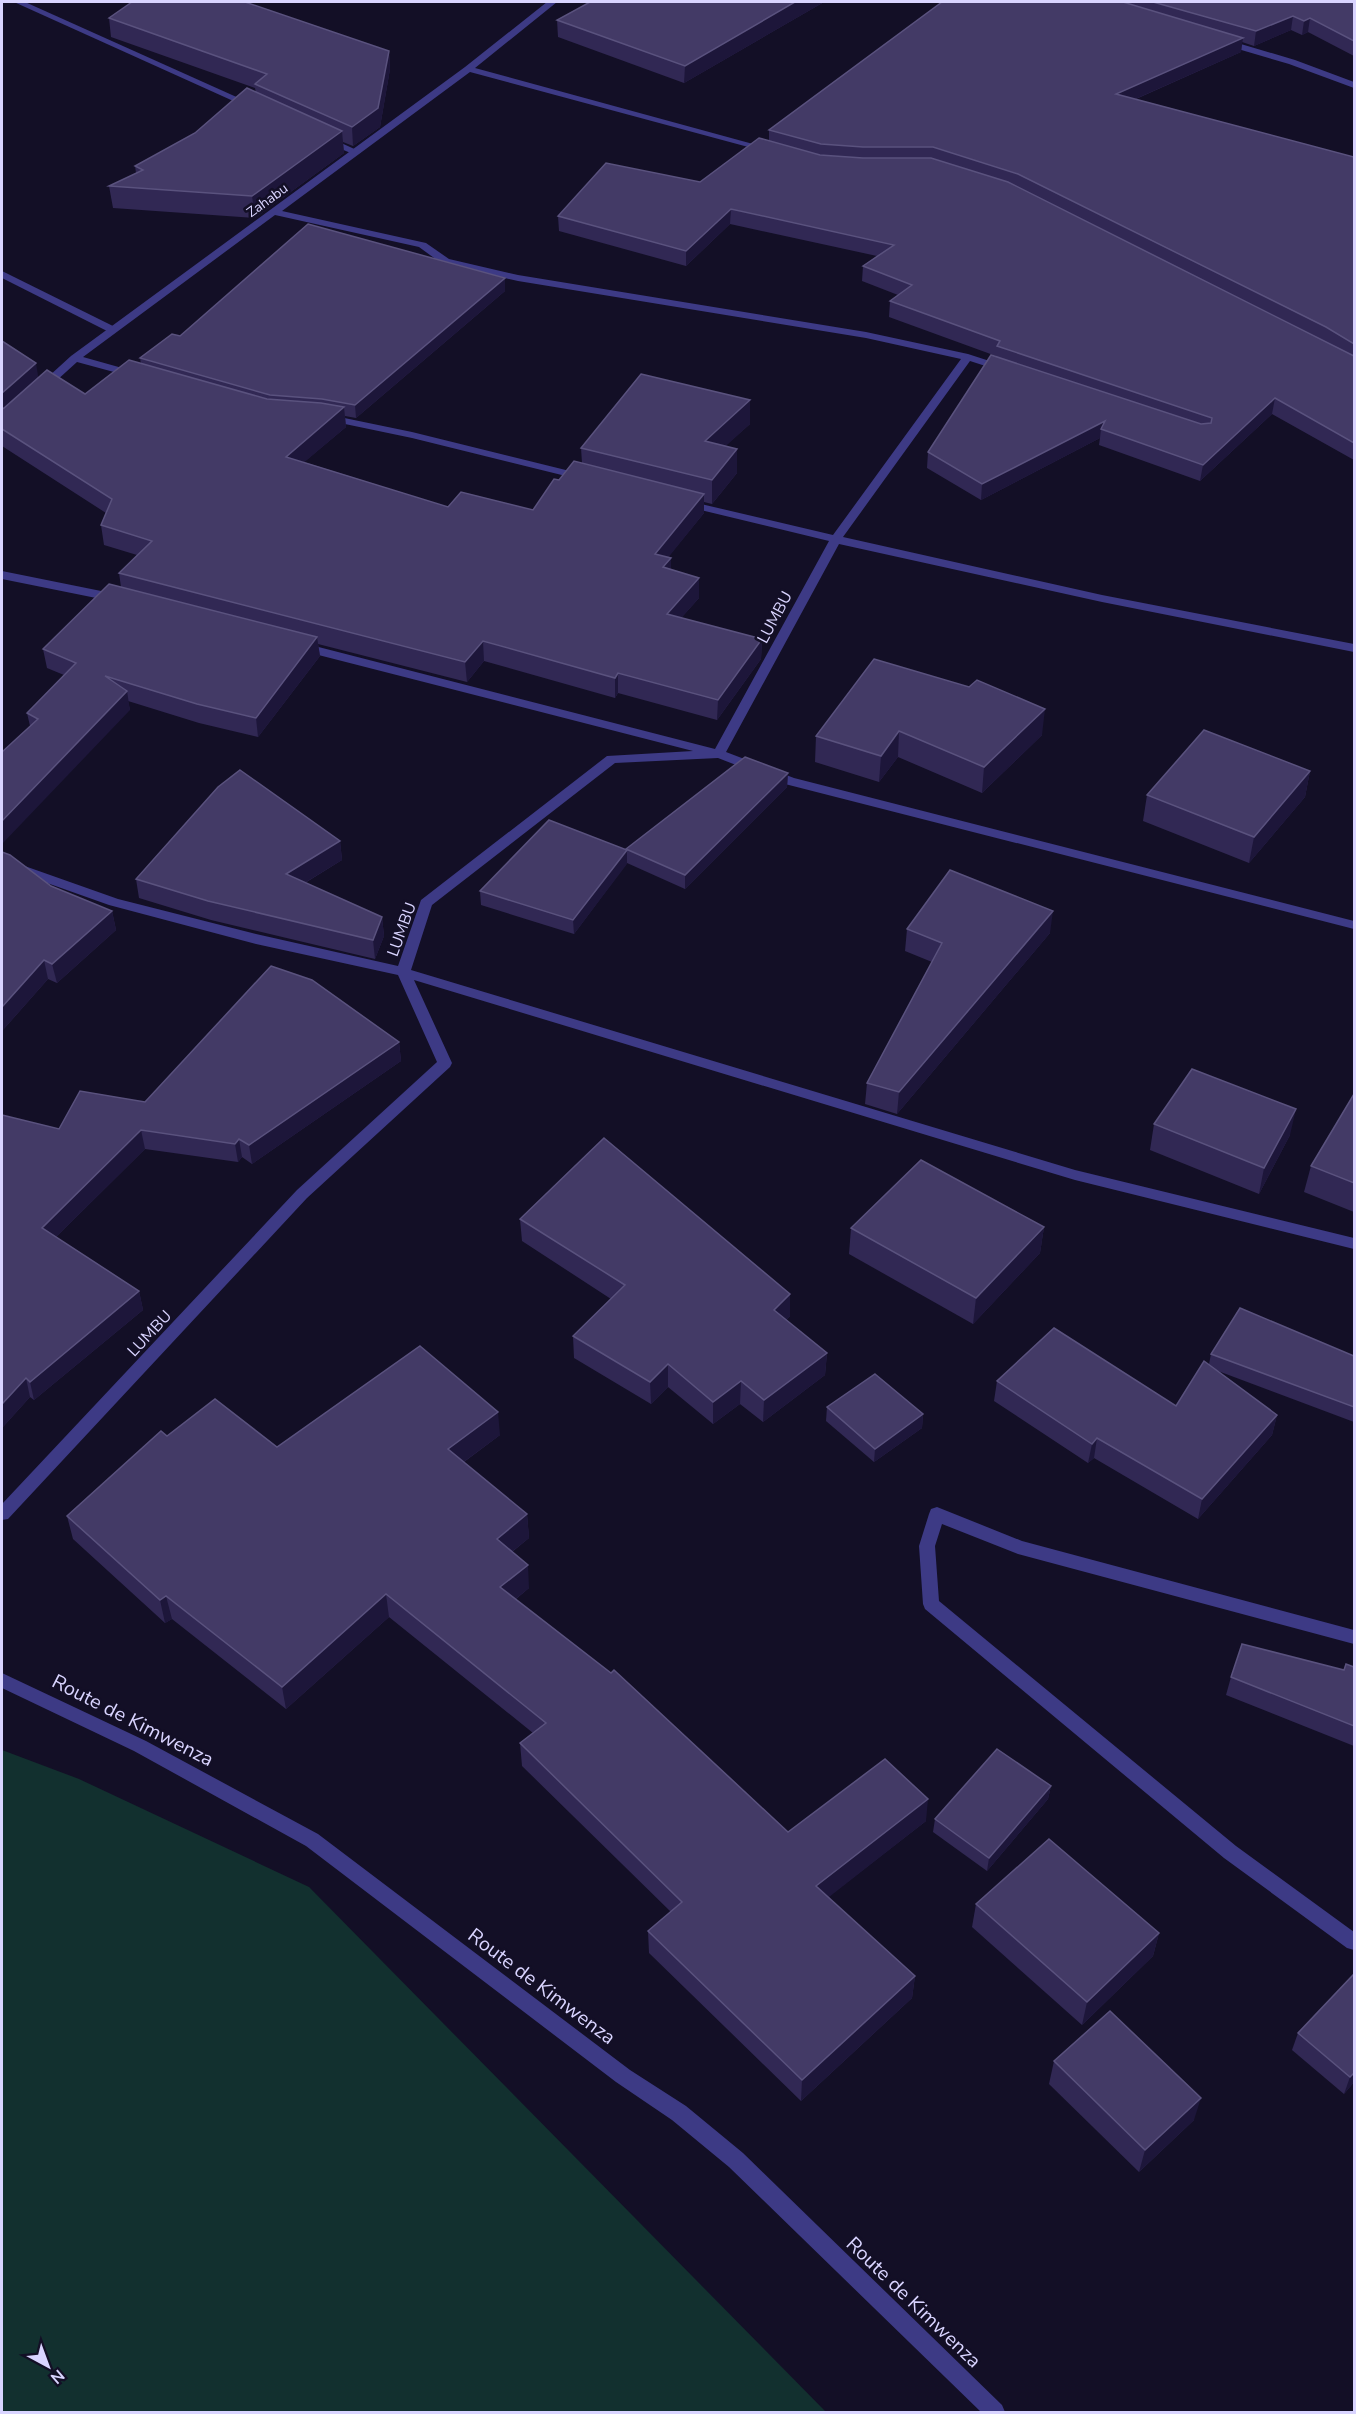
<svg xmlns="http://www.w3.org/2000/svg" width="1356" height="2414" viewBox="0 0 1356 2414" font-family="'Nunito Sans',sans-serif">
<rect width="100%" height="100%" fill="#130f26"/>
<polygon fill="#12302f" points="2,1750 79,1779 309,1887 826,2412 2,2412"/>
<g fill="none" stroke-linecap="round" stroke-linejoin="round">
<g fill="#3d3a85" fill-rule="evenodd">
<polygon points="14,2 25,2 259,107 251,109"/>
<polygon points="322,137 328,137 361,152 353,154 322,141"/>
<polygon points="2,271 117,328 118,330 113,333 109,332 2,278"/>
</g>
<g fill="#3d3a85" fill-rule="evenodd">
<polygon points="547,2 557,2 475,68 775,150 767,152 470,72 282,211 426,243 449,259 518,275 866,332 968,354 1008,367 1008,371 1004,372 970,361 843,537 1102,595 1354,644 1354,652 1102,602 839,544 726,752 794,778 1354,921 1354,929 785,784 718,758 615,763 432,905 411,970 1075,1170 1354,1238 1354,1249 1075,1180 414,980 452,1063 450,1067 307,1198 8,1519 2,1520 2,1504 297,1190 437,1062 398,975 256,944 109,905 2,867 2,858 118,899 256,934 398,966 421,900 607,756 693,751 295,649 295,643 303,643 715,749 829,541 680,505 678,503 684,500 833,535 961,359 866,338 518,281 441,263 419,247 275,215 83,357 140,373 140,377 136,378 77,362 45,391 37,391 37,387 71,356 465,67"/>
<polygon points="1224,39 1295,60 1354,82 1354,88 1289,64 1221,44 1219,42"/>
<polygon points="325,414 412,432 586,475 588,477 582,480 412,438 321,419 321,415"/>
<polygon points="2,571 116,594 122,598 116,602 2,579"/>
<polygon points="937,1507 1022,1541 1354,1630 1354,1644 1018,1554 942,1524 935,1546 939,1601 1236,1846 1354,1932 1354,1950 1347,1948 1224,1858 925,1609 923,1604 919,1546 929,1514 931,1509"/>
</g>
<polygon fill="#3d3a85" fill-rule="evenodd" points="2,1673 146,1741 318,1834 630,2070 686,2106 743,2153 1002,2405 1005,2412 981,2412 729,2167 672,2120 616,2082 306,1846 134,1751 2,1688"/>
</g>
<g fill="#312854">
<polygon points="824,2 684,83 558,37 557,20"/>
<polygon points="942,2 1354,2 1354,56 1308,32 1302,35 1291,30 1254,46 1242,42 1241,52 1136,99 1354,157 1354,460 1272,414 1200,481 1099,445 1100,438 981,500 927,468 928,452 996,356 889,317 890,301 898,295 862,281 863,266 877,256 730,224 686,266 559,231 558,216 700,182 769,141 769,130"/>
<polygon points="109,18 389,51 390,69 380,127 353,146 343,142 344,153 255,218 113,208 109,186 136,173 135,166 195,133 256,93 255,88 111,37"/>
<polygon points="505,278 505,291 356,418 345,416 346,427 304,462 448,507 533,510 559,480 582,463 581,448 750,400 750,424 725,446 737,473 712,504 704,502 704,513 668,557 671,558 671,570 699,598 681,618 762,639 761,659 717,720 618,693 615,698 484,661 467,682 318,644 320,656 258,737 199,723 128,701 130,710 30,726 27,713 64,675 47,668 43,649 121,587 119,573 137,555 104,545 101,525 106,513 2,446 2,341 38,377 85,394 141,364 140,358 180,336"/>
<polygon points="874,659 1042,735 982,793 898,757 879,782 815,762 816,736"/>
<polygon points="1310,771 1305,797 1249,863 1143,821 1147,795"/>
<polygon points="788,773 787,787 685,889 627,863 574,934 481,905 480,891 626,849"/>
<polygon points="340,841 342,860 305,883 382,917 384,936 375,959 211,920 139,898 136,879"/>
<polygon points="51,886 112,911 116,930 57,983 48,979 2,1031"/>
<polygon points="907,929 1050,933 897,1114 865,1104 867,1083 932,962 905,951"/>
<polygon points="399,1042 401,1061 252,1164 242,1157 238,1162 145,1149 56,1237 139,1291 143,1310 34,1400 30,1397 2,1428 2,1115 59,1129 145,1102"/>
<polygon points="1354,1094 1354,1212 1304,1192 1311,1166"/>
<polygon points="1154,1124 1290,1135 1259,1194 1150,1150"/>
<polygon points="520,1219 790,1316 786,1320 827,1353 825,1375 763,1422 740,1404 713,1424 668,1387 651,1404 574,1358 573,1336 611,1299 522,1241"/>
<polygon points="1044,1227 1040,1253 973,1324 849,1254 851,1228"/>
<polygon points="1211,1354 1354,1356 1354,1422 1218,1371 1277,1415 1272,1435 1198,1519 1094,1458 1088,1463 994,1401 997,1381 1176,1406 1209,1364"/>
<polygon points="827,1407 923,1414 922,1428 874,1462 826,1421"/>
<polygon points="500,1435 464,1462 527,1514 529,1538 512,1552 529,1588 516,1599 788,1832 926,1821 828,1897 915,1976 912,1998 801,2101 649,1953 648,1931 671,1912 522,1766 520,1743 533,1733 389,1617 286,1709 172,1619 165,1623 73,1539 67,1516 167,1436 277,1447"/>
<polygon points="1354,1667 1354,1746 1226,1695 1231,1677 1344,1670"/>
<polygon points="1051,1786 1048,1799 987,1871 933,1832 935,1819"/>
<polygon points="976,1904 1159,1933 1153,1956 1082,2025 972,1927"/>
<polygon points="1354,1974 1354,2082 1344,2094 1292,2050 1298,2033"/>
<polygon points="1054,2061 1194,2120 1139,2172 1049,2084"/>
</g>
<g fill="#1d163a">
<polygon points="795,2 824,2 684,83 685,66"/>
<polygon points="1293,16 1291,30 1254,46 1256,31"/>
<polygon points="1310,18 1308,32 1302,35 1304,21"/>
<polygon points="1243,38 1241,52 1115,108 1116,94"/>
<polygon points="389,51 390,69 380,127 353,146 352,127"/>
<polygon points="342,131 344,153 255,218 252,196"/>
<polygon points="731,209 730,224 686,266 686,251"/>
<polygon points="505,278 505,291 356,418 355,405"/>
<polygon points="36,363 39,382 2,416 2,393"/>
<polygon points="1275,398 1272,414 1200,481 1203,465"/>
<polygon points="750,400 750,424 705,465 705,441"/>
<polygon points="344,407 346,427 288,476 286,457"/>
<polygon points="1105,421 1101,429 1100,438 981,500 982,484"/>
<polygon points="737,449 737,473 712,504 712,480"/>
<polygon points="704,494 704,513 655,574 655,554"/>
<polygon points="671,558 671,578 663,567"/>
<polygon points="699,578 699,598 667,634 667,614"/>
<polygon points="317,637 320,656 258,737 256,718"/>
<polygon points="762,639 761,659 717,720 718,700"/>
<polygon points="483,641 484,661 467,682 465,662"/>
<polygon points="618,673 618,693 615,698 615,678"/>
<polygon points="127,691 130,710 2,844 2,821"/>
<polygon points="1045,709 1042,735 982,793 984,767"/>
<polygon points="899,731 898,757 879,782 881,756"/>
<polygon points="1310,771 1305,797 1249,863 1254,837"/>
<polygon points="788,773 787,787 685,889 685,875"/>
<polygon points="340,841 342,860 288,893 286,874"/>
<polygon points="627,850 627,864 574,934 573,920"/>
<polygon points="112,911 116,930 57,983 52,964"/>
<polygon points="1053,911 1050,933 897,1114 899,1092"/>
<polygon points="382,917 384,936 375,959 373,940"/>
<polygon points="44,960 48,979 2,1031 2,1007"/>
<polygon points="399,1042 401,1061 252,1164 249,1145"/>
<polygon points="1296,1109 1290,1135 1259,1194 1264,1168"/>
<polygon points="141,1130 145,1149 46,1247 42,1228"/>
<polygon points="239,1139 242,1157 238,1162 235,1144"/>
<polygon points="1044,1227 1040,1253 973,1324 976,1298"/>
<polygon points="139,1291 143,1310 34,1400 30,1382"/>
<polygon points="790,1294 790,1316 773,1332 774,1310"/>
<polygon points="827,1353 825,1375 763,1422 764,1400"/>
<polygon points="668,1364 668,1387 651,1404 650,1382"/>
<polygon points="26,1378 30,1397 2,1428 2,1404"/>
<polygon points="741,1381 740,1404 713,1424 713,1402"/>
<polygon points="498,1412 500,1435 450,1472 448,1449"/>
<polygon points="923,1414 922,1428 874,1462 875,1449"/>
<polygon points="1277,1415 1272,1435 1198,1519 1202,1499"/>
<polygon points="1097,1438 1094,1458 1088,1463 1092,1444"/>
<polygon points="527,1514 529,1538 499,1562 497,1539"/>
<polygon points="528,1565 529,1588 502,1610 500,1587"/>
<polygon points="386,1594 389,1617 286,1709 282,1687"/>
<polygon points="166,1596 172,1619 165,1623 160,1600"/>
<polygon points="1051,1786 1048,1799 987,1871 989,1858"/>
<polygon points="928,1799 926,1821 815,1908 816,1886"/>
<polygon points="1159,1933 1153,1956 1082,2025 1087,2002"/>
<polygon points="915,1976 912,1998 801,2101 802,2080"/>
<polygon points="1354,2073 1354,2082 1344,2094 1350,2077"/>
<polygon points="1201,2098 1194,2120 1139,2172 1145,2150"/>
</g>
<g fill="#433a66" stroke="#5a527e" stroke-width="1.5">
<polygon points="132,2 245,2 389,51 378,108 352,127 255,84 267,74 109,18"/>
<polygon points="590,2 795,2 685,66 557,20"/>
<polygon points="942,2 1123,2 1243,38 1116,94 1354,157 1354,344 1326,327 1018,174 933,147 863,147 821,144 769,130"/>
<polygon points="1153,2 1354,2 1354,41 1310,18 1304,21 1293,16 1256,31"/>
<polygon points="247,88 342,131 252,196 109,186 143,170 135,166 195,133"/>
<polygon points="759,138 820,155 863,158 931,158 1008,182 1354,356 1354,443 1275,398 1203,465 1101,429 1105,421 982,484 928,452 991,355 1201,424 1211,423 1212,418 997,346 1000,341 890,301 912,285 863,266 894,245 731,209 686,251 558,216 606,163 700,182"/>
<polygon points="308,224 505,278 355,405 322,399 270,395 140,358 172,334 180,336"/>
<polygon points="2,341 36,363 2,393"/>
<polygon points="129,360 267,399 321,403 344,407 286,457 448,507 461,492 533,510 554,479 559,480 574,461 704,494 655,554 671,558 663,567 699,578 667,614 762,639 718,700 618,673 615,678 483,641 465,662 119,573 152,541 101,525 112,499 2,429 2,409 4,408 47,370 85,394"/>
<polygon points="641,374 750,400 705,441 737,449 712,480 581,448"/>
<polygon points="109,584 317,637 256,718 197,704 105,676 127,691 2,821 2,752 38,719 27,713 76,663 43,649"/>
<polygon points="874,659 969,687 977,680 1045,709 984,767 899,731 881,756 816,736"/>
<polygon points="1204,730 1310,771 1254,837 1147,795"/>
<polygon points="745,757 788,773 685,875 626,849"/>
<polygon points="240,770 340,841 286,874 382,917 373,940 208,901 136,879 218,787"/>
<polygon points="549,820 627,850 573,920 480,891"/>
<polygon points="2,852 10,855 51,886 112,911 52,964 44,960 2,1007"/>
<polygon points="950,870 1053,911 899,1092 867,1083 942,943 907,929"/>
<polygon points="271,966 312,980 399,1042 249,1145 239,1139 235,1144 141,1130 42,1228 139,1291 30,1382 26,1378 2,1404 2,1115 59,1129 80,1091 145,1102"/>
<polygon points="1192,1069 1296,1109 1264,1168 1154,1124"/>
<polygon points="1354,1094 1354,1183 1311,1166"/>
<polygon points="604,1138 790,1294 774,1310 827,1353 764,1400 741,1381 713,1402 668,1364 650,1382 573,1336 625,1285 520,1219"/>
<polygon points="921,1160 1044,1227 976,1298 851,1228"/>
<polygon points="1240,1308 1354,1356 1354,1407 1211,1354"/>
<polygon points="1054,1328 1176,1406 1204,1361 1277,1415 1202,1499 1097,1438 1092,1444 997,1381"/>
<polygon points="420,1346 498,1412 448,1449 527,1514 497,1539 528,1565 500,1587 611,1673 614,1670 788,1832 885,1759 928,1799 816,1886 915,1976 802,2080 648,1931 682,1902 520,1743 546,1723 386,1594 282,1687 166,1596 160,1600 67,1516 161,1431 167,1436 215,1399 277,1447"/>
<polygon points="875,1374 923,1414 875,1449 827,1407"/>
<polygon points="1242,1644 1344,1670 1346,1664 1354,1667 1354,1726 1231,1677"/>
<polygon points="997,1749 1051,1786 989,1858 935,1819"/>
<polygon points="1049,1839 1159,1933 1087,2002 976,1904"/>
<polygon points="1354,1974 1354,2073 1350,2077 1298,2033"/>
<polygon points="1110,2011 1201,2098 1145,2150 1054,2061"/>
</g>
<g text-anchor="middle" stroke-width="5" stroke-linejoin="round" paint-order="stroke">
<g font-size="14" fill="#d9d4ff" stroke="#130f26">
<text transform="translate(267 200) rotate(-36)" y="5">Zahabu</text>
</g>
<g font-size="16" fill="#d9d4ff" stroke="#130f26">
<text transform="translate(774 617) rotate(-62)" y="6">LUMBU</text>
<text transform="translate(401 929) rotate(-70)" y="6">LUMBU</text>
<text transform="translate(149 1333) rotate(-47)" y="6">LUMBU</text>
</g>
<g font-size="20" fill="#d9d4ff" stroke="#130f26">
<text transform="translate(133 1720) rotate(27)" y="7">Route de Kimwenza</text>
<text transform="translate(542 1986) rotate(37)" y="7">Route de Kimwenza</text>
<text transform="translate(914 2302) rotate(44)" y="7">Route de Kimwenza</text>
</g>
</g>
<rect width="1356" height="2414" fill="none" stroke="#d9d4ff" stroke-width="6"/>
<g transform="translate(48 2366) rotate(139)" stroke="#130f26" stroke-width="4.5" paint-order="stroke">
<path d="M0-4.5L10 22L0 15L-10 22Z" fill="#d9d4ff"/>
<text y="-9" font-size="16" font-weight="bold" text-anchor="middle" fill="#d9d4ff">N</text>
</g>
</svg>
